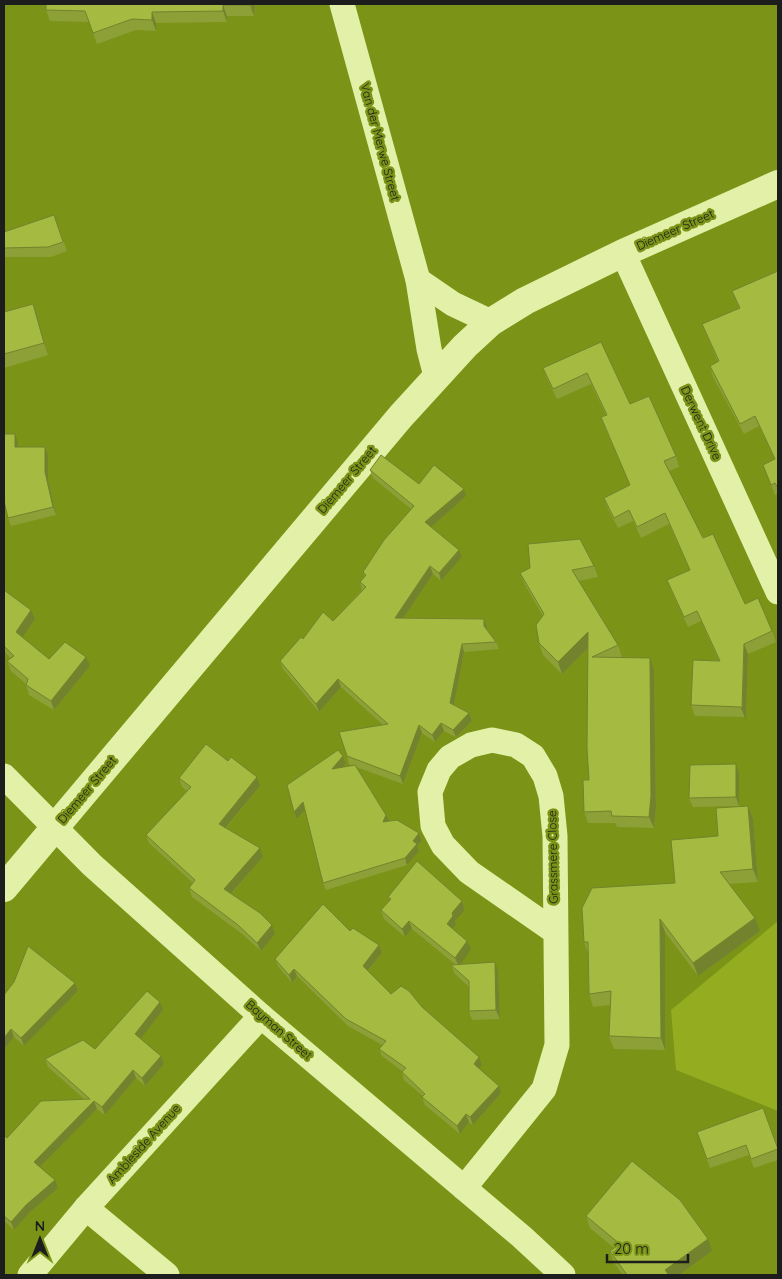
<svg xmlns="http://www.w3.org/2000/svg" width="782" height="1279" viewBox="0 0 782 1279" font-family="Quicksand,sans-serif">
<rect width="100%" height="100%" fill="#7b9317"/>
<polygon fill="#93ac20" points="778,921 778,1111 676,1070 671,1010"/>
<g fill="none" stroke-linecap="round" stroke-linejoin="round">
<g stroke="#e3f0a7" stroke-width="25">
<polyline points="342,4 418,280 429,349 436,376"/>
<polyline points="623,253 778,592"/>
<polyline points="418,280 453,304 491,322"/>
<polyline points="4,776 92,865 261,1016 522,1237 563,1275"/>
<polyline points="464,1188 544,1089 557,1045 555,836 551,796 545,776 533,756 516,745 492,740 471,745 450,757 439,770 430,792 433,826 443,845 469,872 554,931"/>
<polyline points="86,1208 167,1275"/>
<polyline points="30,1275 86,1208 261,1016"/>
</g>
<polyline stroke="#e3f0a7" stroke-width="28" points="4,888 401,416 465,346 491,322 525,301 623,253 778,184"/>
</g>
<g fill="#8da037">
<polygon points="255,4 254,16 227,16 227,22 156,23 156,31 136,30 97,44 89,22 50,21 46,10"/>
<polygon points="54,215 67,251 51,257 4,257 4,232"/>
<polygon points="778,271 778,494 775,495 763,465 775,459 759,426 744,434 713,377 710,366 718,362 702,324 739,308 732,291"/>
<polygon points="33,304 37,316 48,355 4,368 4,312"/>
<polygon points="601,342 630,404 676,456 679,467 669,471 703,538 745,604 772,631 776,642 748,654 746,721 745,717 695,716 691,705 719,661 701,621 688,627 671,590 667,580 690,570 669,524 641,538 633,521 618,528 608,509 604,498 630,485 605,428 601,417 606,415 591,384 557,399 547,379 543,368"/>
<polygon points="18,442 18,447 45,447 48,455 48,480 56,515 11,526 8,518"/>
<polygon points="370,470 419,484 466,496 431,527 459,550 462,557 441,581 433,574 403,618 484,619 487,627 487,630 496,642 499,649 464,652 454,705 469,713 472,721 456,737 444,731 435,742 422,733 403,784 356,767 388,821 419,833 422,841 417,846 419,851 407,865 326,890 323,883 305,810 297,819 294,812 343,756 346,764 343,767 353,766 349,764 347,756 383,725 341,687 319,712 283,669 280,661 303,639 333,621 362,590 360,582 365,577 363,572 411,509 373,478"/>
<polygon points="594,566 598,577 579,581 618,645 622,657 621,657 654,670 656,808 654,828 617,827 615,823 588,823 584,812 589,780 588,648 562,674 543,655 539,643 543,616 525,585 520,573"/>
<polygon points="4,590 35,619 22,637 49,659 90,666 54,710 29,695 26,685 26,684 11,671 7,661 11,659 4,651"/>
<polygon points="228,761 257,777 260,786 226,828 263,857 231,894 275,934 261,951 241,933 192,897 189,888 193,883 149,843 146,835 187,791 182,787 179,778"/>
<polygon points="739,773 739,806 693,807 689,798"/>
<polygon points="748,806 753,818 758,882 729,884 760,931 698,976 665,932 665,1050 614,1049 609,1036 610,1005 593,1007 589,994 588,953 584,942 675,883"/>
<polygon points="388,897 462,901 465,910 455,921 456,925 453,929 471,949 460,964 498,971 500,1019 472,1020 469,1011 469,987 455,974 451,965 456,965 412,929 405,937 384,919 381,910 390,900"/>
<polygon points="350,931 379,945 382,953 368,971 391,994 422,1007 482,1065 479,1068 501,1093 473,1125 469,1122 460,1134 425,1105 422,1097 423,1096 404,1080 402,1072 402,1071 382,1056 379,1049 382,1045 348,1026 297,976 292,983 278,966 275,959"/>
<polygon points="75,983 78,991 24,1046 14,1037 4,1049 4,995"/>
<polygon points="163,1010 140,1039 161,1056 164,1064 145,1086 136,1078 105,1115 97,1109 40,1167 58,1188 29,1213 14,1230 4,1221 4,1135 7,1138 84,1099 48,1067 45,1059 95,1049"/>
<polygon points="697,1132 778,1149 778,1160 754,1168 749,1155 710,1168"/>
<polygon points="586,1216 712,1251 679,1275 623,1275 614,1263 610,1251 614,1248 590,1228"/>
</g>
<g fill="#73822d">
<polygon points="250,4 255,4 254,16 250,5"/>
<polygon points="223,5 227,16 227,22 223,11"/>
<polygon points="152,12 156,23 156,31 152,20"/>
<polygon points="33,304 37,316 48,355 44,343"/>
<polygon points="15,434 18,442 18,455 15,447"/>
<polygon points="45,447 48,455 48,480 56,515 53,507 45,472"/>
<polygon points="464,489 466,496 428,530 425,522"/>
<polygon points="459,550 462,557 441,581 439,573"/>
<polygon points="430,566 433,574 398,626 395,618"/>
<polygon points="31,610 35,619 20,641 16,632"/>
<polygon points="484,619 487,627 486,634 484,626"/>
<polygon points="588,632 593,643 562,674 558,662"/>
<polygon points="462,644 464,652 453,710 450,703"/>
<polygon points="744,644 748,654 746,721 742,710"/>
<polygon points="86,657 90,666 54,710 51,701"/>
<polygon points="650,658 654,670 656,808 654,828 649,817"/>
<polygon points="338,679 341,687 319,712 316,704"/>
<polygon points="469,713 472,721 456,737 453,730"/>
<polygon points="441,723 444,731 435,742 432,735"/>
<polygon points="419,725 422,733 403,784 400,776"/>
<polygon points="343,756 346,764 335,776 332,769"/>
<polygon points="736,764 739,773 739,806 736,797"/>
<polygon points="257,777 260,786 222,832 219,824"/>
<polygon points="303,802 305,810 297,819 294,812"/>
<polygon points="748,806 753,818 758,882 753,869"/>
<polygon points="386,815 389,822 383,822"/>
<polygon points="419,833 422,841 417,846 419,851 407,865 405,858 413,841"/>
<polygon points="260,848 263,857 227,898 224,889"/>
<polygon points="462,901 465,910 455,921 456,925 450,932 447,924 452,913"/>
<polygon points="755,918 760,931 698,976 693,963"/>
<polygon points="660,919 665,932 665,1050 661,1038"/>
<polygon points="409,921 412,929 405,937 402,929"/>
<polygon points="272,925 275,934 261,951 257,943"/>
<polygon points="467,941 471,949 459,967 455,958"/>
<polygon points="379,945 382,953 365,974 363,966"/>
<polygon points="495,962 498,971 500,1019 496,1010"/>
<polygon points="294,969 297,976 292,983 289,975"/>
<polygon points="75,983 78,991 24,1046 21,1038"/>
<polygon points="160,1002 163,1010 138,1042 135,1034"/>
<polygon points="11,1029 14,1037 4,1049 4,1038"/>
<polygon points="161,1056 164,1064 145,1086 142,1078"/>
<polygon points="479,1057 482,1065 477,1071 474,1064"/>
<polygon points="133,1070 136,1078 105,1115 102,1107"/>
<polygon points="499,1086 501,1093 473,1125 470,1117"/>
<polygon points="94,1101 97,1109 37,1170 34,1162"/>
<polygon points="466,1114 469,1122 460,1134 457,1126"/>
<polygon points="55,1180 58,1188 29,1213 14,1230 11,1222 26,1205"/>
<polygon points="708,1239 712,1251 679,1275 667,1275 665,1270"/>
</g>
<g fill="#a4ba40" stroke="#73822d">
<polygon points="46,4 250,4 250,5 223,5 223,11 152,12 152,20 132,19 93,33 85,11 46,10"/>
<polygon points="54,215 63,242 48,247 4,248 4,232"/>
<polygon points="778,271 778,488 775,483 771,485 763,465 775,459 755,416 740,424 710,366 719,361 702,324 740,308 732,291"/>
<polygon points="33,304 44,343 4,354 4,312"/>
<polygon points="601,342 630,404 649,396 676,456 664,461 703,538 713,534 745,604 758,598 772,631 744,644 742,710 741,707 691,705 693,660 720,661 697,611 684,617 667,580 690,570 665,513 637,527 629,510 614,518 604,498 630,485 601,417 607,415 587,373 553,389 543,368"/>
<polygon points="4,434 15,434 15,447 45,447 45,472 53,507 8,518 4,501"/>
<polygon points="381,455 419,484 434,465 464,489 425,522 459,550 439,573 430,566 395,618 484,619 484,626 496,642 462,644 450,703 469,713 453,730 441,723 432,735 419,725 400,776 347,756 339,732 388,724 338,679 316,704 280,661 301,637 303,639 323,612 333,621 366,587 360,582 366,575 363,572 384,540 414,506 370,470"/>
<polygon points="580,539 594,566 572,570 618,645 592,657 650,658 651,796 649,817 612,816 611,811 584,812 583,780 589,780 587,748 588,632 558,662 539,643 536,625 544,614 520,573 530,568 528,544"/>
<polygon points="4,590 31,610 16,632 49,659 65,642 86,657 51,701 26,685 28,679 7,661 14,656 4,646"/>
<polygon points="206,744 228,761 231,757 257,777 219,824 260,848 224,889 260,913 272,925 257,943 238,925 189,888 195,880 146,835 191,787 179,778"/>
<polygon points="338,750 343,756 332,769 355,765 386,815 383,822 397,820 419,833 413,841 417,844 405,858 323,883 303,802 294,812 287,785"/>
<polygon points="736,764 736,797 689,798 690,765"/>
<polygon points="748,806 753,869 720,872 755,918 693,963 660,919 661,1038 609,1036 611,991 589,994 588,942 584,942 582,908 592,888 675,883 671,840 718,836 716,808"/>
<polygon points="417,861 462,901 452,913 453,916 447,924 467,941 455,958 409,921 402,929 381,910 391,899 388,897"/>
<polygon points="323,904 350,931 353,928 379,945 363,966 391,994 401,986 409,991 422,1007 479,1057 474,1064 499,1086 470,1117 466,1114 457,1126 422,1097 425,1094 402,1072 406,1068 379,1049 386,1041 346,1019 294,969 289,975 275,959"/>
<polygon points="28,946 75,983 21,1038 11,1029 4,1038 4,995 14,982"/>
<polygon points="495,962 496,1010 469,1011 469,981 451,965"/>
<polygon points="147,991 160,1002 135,1034 161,1056 142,1078 133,1070 102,1107 94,1101 34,1162 55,1180 26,1205 11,1222 4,1216 4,1135 7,1138 41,1101 90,1099 45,1059 83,1040 95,1049"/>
<polygon points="763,1108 778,1149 751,1159 746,1145 707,1159 697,1132"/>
<polygon points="632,1161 680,1200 708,1239 665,1270 669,1275 627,1275 610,1251 620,1244 586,1216"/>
</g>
<g text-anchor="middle" stroke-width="5" stroke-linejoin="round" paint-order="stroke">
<g font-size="12" fill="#1d1d1d" stroke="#7b9317">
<text transform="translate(380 142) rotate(75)" y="4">Van der Merwe Street</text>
<text transform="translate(675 230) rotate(-24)" y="4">Diemeer Street</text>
<text transform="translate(701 423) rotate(65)" y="4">Derwent Drive</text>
<text transform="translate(347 480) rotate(-50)" y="4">Diemeer Street</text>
<text transform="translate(87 790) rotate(-50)" y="4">Diemeer Street</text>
<text transform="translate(553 857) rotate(-91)" y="4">Grassmere Close</text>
<text transform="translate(279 1030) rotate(41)" y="4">Bayman Street</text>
<text transform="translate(144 1144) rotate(-48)" y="4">Ambleside Avenue</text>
</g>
</g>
<rect width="782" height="1279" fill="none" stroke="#1d1d1d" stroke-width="10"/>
<g transform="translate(40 1239)" stroke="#7b9317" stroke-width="4" paint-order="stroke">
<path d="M0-4L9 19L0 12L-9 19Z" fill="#1d1d1d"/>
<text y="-8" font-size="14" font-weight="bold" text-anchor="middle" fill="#1d1d1d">N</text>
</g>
<path d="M607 1254v8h81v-8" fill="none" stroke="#1d1d1d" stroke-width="2.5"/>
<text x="614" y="1254" font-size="15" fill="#1d1d1d" stroke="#7b9317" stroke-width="4" paint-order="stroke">20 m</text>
</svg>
